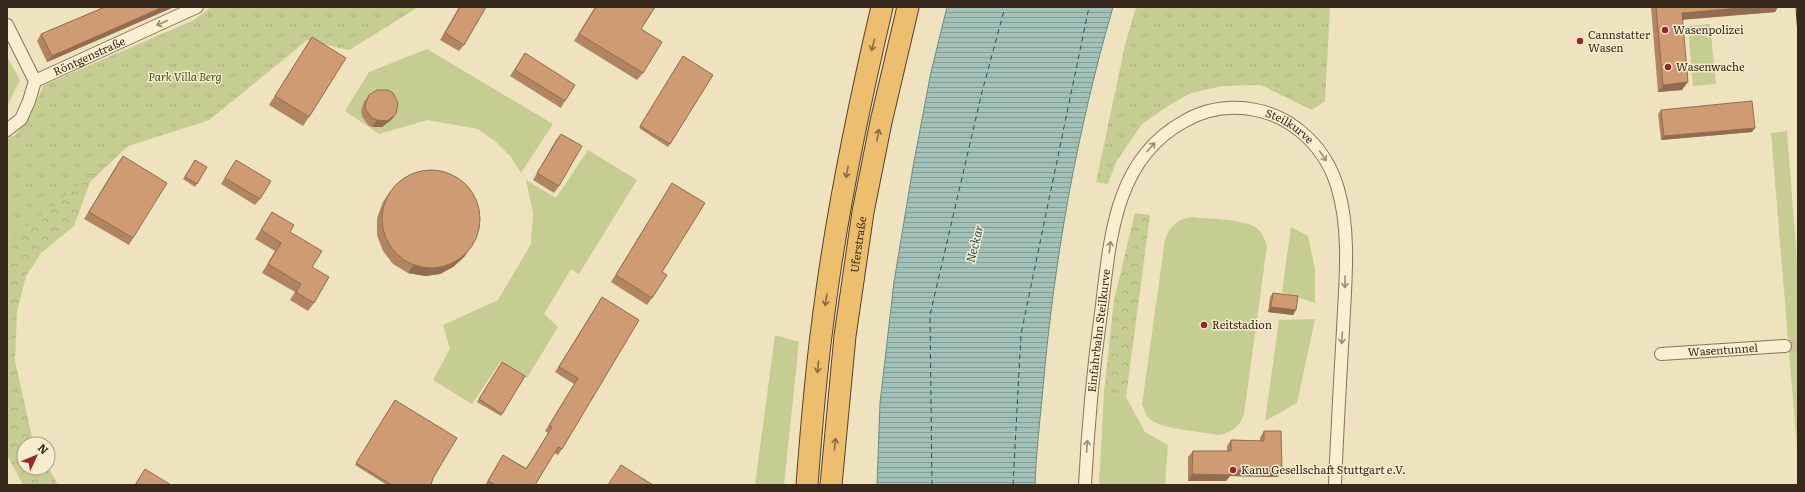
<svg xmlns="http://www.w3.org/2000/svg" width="1805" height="492" viewBox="0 0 1805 492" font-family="Literata,serif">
<defs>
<pattern id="forest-crowns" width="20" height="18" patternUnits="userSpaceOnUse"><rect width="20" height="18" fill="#c5cd92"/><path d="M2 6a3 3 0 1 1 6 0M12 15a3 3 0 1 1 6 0" fill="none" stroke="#aab07d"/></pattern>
<pattern id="park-tufts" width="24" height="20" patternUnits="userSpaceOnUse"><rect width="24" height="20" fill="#c5cd92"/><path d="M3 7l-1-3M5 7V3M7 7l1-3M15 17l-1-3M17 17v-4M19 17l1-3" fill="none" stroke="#aab07d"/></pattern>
<pattern id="water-rules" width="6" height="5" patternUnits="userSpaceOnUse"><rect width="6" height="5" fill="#a2c1b8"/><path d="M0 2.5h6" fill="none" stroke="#859d95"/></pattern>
</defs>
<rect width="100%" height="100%" fill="#efe2be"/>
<g fill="#c5cd92">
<polygon points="1710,24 1716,84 1693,86 1688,26"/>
<polygon points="427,49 553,124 521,173 511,157 496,142 478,129 428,120 379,134 345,111 369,72"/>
<polygon points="7,57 20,80 7,106"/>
<polygon points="1787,131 1798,274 1798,460 1771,133"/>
<polygon points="588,150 637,180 579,274 571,269 544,314 558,327 527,378 501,361 472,404 433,380 450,349 443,325 498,300 531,244 533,213 526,180 556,198"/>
<path d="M 1192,217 C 1208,219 1247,219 1258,229 C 1263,234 1265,240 1267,246 L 1244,414 C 1240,426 1232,433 1219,435 C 1203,432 1162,429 1151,420 C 1146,416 1144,410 1142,404 L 1165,240 C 1169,227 1178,218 1192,217 Z"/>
<polygon points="1291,227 1308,236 1315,269 1315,303 1282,292"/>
<polygon points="1315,319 1297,403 1265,421 1279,320"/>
<polygon points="775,335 799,342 784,485 755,485"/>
<polygon points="1104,392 1126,397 1145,432 1168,445 1165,485 1099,485"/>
</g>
<g fill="url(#forest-crowns)">
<polygon points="418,7 349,50 307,40 209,120 128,146 90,182 74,226 41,253 26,276 17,311 15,361 32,437 36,444 24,444 24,468 48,468 48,467 58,485 23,485 7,455 7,143 16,135 43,91"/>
<polygon points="1135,213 1150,215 1126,397 1104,392 1114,300"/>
</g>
<g fill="url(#park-tufts)">
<polygon points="211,7 418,7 349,50 307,40 209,120 128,146 7,242 7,138 16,135 29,117 44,85 194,20"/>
<polygon points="1136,7 1330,7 1325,101 1312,110 1261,85 1222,86 1191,93 1168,106 1142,124 1116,162 1108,184 1096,182 1125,45"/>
</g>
<path fill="url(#water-rules)" stroke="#698e86" d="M 947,7 L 1113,7 C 1077,131 1054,260 1043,388 C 1040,420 1036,453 1035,485 L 877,485 L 880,403 L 894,282 L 913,167 L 931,72 Z"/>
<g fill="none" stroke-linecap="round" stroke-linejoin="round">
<g stroke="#2a5755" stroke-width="1" stroke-dasharray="5 4" stroke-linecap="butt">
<polyline points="932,485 930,315 982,92 1005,7"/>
<polyline points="1013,485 1021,334 1089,7"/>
</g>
<polyline stroke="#cabd9d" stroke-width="12" stroke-dasharray="12 6" stroke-linecap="butt" points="1785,346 1798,346"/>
<defs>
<g id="minor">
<polyline points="7,25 35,81"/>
<path id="s1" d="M 7,130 L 21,119 L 29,101 L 35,81 L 197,7"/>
<path id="s2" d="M 1661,354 L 1785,346"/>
<path id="s3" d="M 1085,485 C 1088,427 1093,370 1101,313 C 1110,242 1113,161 1183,122 C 1205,109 1230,105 1256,110 C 1296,118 1327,150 1338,189 C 1351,234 1345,284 1343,330 C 1340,382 1337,433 1335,485"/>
</g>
<g id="trunk">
<path d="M 807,485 C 811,433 815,380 822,328 C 835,220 857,113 882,7"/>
<path id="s4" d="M 831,485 L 845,336 L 863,212 L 881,122 L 908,7"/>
</g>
</defs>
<use href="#minor" stroke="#887256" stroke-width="14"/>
<use href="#trunk" stroke="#55402b" stroke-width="23"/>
<use href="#minor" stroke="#faefd1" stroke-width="12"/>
<use href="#trunk" stroke="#ecbe6e" stroke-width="21"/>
<polyline stroke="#37291b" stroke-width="1" points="1796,7 1798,35"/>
</g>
<g fill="#b28562">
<polygon points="105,7 174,7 47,62 37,41 41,34"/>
<polygon points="459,7 486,7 464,45 459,51 440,40"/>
<polygon points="595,7 655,7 641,29 643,73 637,80 574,41"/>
<polygon points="1651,7 1778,7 1775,12 1682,20 1682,90 1658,92"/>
<polygon points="312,37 309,117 303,126 269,105"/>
<polygon points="525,53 565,101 561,108 510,76"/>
<polygon points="683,56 713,75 668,147 639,128"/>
<polygon points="369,95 396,114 391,120 382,127 372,127 368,125 362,116 361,111 364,102"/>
<polygon points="1661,110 1752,132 1661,140 1658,114"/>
<polygon points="561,134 559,186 554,193 533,180 556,140"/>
<polygon points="123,156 133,238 129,245 84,219 118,163"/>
<polygon points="195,160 207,167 195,187 183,179"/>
<polygon points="236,160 260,199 255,205 221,184"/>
<polygon points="672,183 662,272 652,298 647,305 611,282"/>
<polygon points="389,193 470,248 464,257 453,267 440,274 425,276 408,273 393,264 383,251 377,235 377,218 383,202"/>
<polygon points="272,212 290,232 312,267 314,303 308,311 290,300 295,292 262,273 275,251 255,239"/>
<polygon points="1273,293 1296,310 1293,315 1268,312 1270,297"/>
<polygon points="602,297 562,449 558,455 554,453 535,485 485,485 503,455 526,468 531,461 548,433 545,431 574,384 555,372"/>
<polygon points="502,362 525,376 501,416 477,402"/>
<polygon points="395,400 433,478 431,485 387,485 355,465"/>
<polygon points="1264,431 1278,477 1230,476 1226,481 1188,481 1188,457 1193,451 1227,451 1227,446 1231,440 1260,441 1260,438"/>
</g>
<g fill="#916c50">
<polygon points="163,7 174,7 47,62 52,56"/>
<polygon points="1753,7 1778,7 1775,12 1676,20 1682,13"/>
<polygon points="1688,82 1682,90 1658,92 1663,85"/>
<polygon points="396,114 391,120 382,127 372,127 377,120"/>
<polygon points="1755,128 1752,132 1661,140 1664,136"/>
<polygon points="470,248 464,257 453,267 440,274 425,276 408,273 414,264"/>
<polygon points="1271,307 1296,310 1293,315 1268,312"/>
<polygon points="1230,470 1282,470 1278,477 1230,476 1226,481 1188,481 1192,474"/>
</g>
<g fill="#cf9b72" stroke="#916c50">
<polygon points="105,7 163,7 52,56 41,34"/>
<polygon points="460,7 486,7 464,45 445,33"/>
<polygon points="596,7 655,7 641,29 662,42 643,73 579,34"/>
<polygon points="1656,7 1753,7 1682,13 1688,82 1663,85"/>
<polygon points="312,37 346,58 309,117 275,96"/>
<polygon points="525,53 575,85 565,101 515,70"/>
<polygon points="683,56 713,75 670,144 640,126"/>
<polygon points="377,90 388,90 393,93 398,103 396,114 387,121 377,120 372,118 366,110 365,105 369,95"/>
<polygon points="1752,101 1755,128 1664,136 1661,110"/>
<polygon points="561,134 582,146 559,186 537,173"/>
<polygon points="123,156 167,183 133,238 89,212"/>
<polygon points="195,160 207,167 197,184 185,177"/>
<polygon points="236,160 271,181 260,199 225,178"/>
<circle cx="431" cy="219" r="49"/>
<polygon points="672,183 705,203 662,272 667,275 652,298 616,275"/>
<polygon points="272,212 294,225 290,232 322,251 312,267 329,277 314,303 296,292 301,284 268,264 281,243 261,230"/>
<polygon points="1273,293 1298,296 1296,310 1271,307"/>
<polygon points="602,297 639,320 562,449 558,447 535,485 496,485 488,481 503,455 526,469 535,455 552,427 549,426 578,378 559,367"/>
<polygon points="502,362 525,376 502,414 479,399"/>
<polygon points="395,400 457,438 433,478 431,485 392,485 356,463"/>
<polygon points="1264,431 1281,431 1282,470 1230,470 1230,475 1192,474 1193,451 1231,451 1231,440 1264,441"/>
<polygon points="621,465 653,485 608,485"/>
<polygon points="145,469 171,485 135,485"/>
</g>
<defs><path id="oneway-shaft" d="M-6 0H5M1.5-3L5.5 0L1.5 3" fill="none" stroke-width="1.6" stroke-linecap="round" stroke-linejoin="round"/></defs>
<g stroke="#988c76">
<use href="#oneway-shaft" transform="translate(162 23) rotate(156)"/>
<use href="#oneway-shaft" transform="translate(1151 147) rotate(-48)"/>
<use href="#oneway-shaft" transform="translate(1323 156) rotate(56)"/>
<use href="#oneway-shaft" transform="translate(1110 247) rotate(-82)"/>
<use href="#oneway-shaft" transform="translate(1345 282) rotate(91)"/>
<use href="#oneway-shaft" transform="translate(1342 338) rotate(93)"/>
<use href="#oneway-shaft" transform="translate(1087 446) rotate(-86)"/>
</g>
<g stroke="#886c40">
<use href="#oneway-shaft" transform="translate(873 45) rotate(104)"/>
<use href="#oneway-shaft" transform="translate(878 135) rotate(-79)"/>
<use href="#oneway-shaft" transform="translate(847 172) rotate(101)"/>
<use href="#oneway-shaft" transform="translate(826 300) rotate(99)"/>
<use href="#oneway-shaft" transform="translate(818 367) rotate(95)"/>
<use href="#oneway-shaft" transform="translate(835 444) rotate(-84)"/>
</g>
<g fill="#992624" stroke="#f6ecce" stroke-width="1.5">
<circle cx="1665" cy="30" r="4"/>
<circle cx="1580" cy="41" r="4"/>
<circle cx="1668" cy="67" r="4"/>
<circle cx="1204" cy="325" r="4"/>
<circle cx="1233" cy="470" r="4"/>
</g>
<g text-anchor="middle" stroke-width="3" stroke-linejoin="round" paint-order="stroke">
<g font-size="11" fill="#37291b" stroke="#f6ecce" text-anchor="start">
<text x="1673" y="34">Wasenpolizei</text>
<text x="1588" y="39">Cannstatter<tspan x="1588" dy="13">Wasen</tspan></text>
<text x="1676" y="71">Wasenwache</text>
<text x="1212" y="329">Reitstadion</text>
<text x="1241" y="474">Kanu Gesellschaft Stuttgart e.V.</text>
</g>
<g font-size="11" fill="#37291b" stroke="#f6ecce">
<text dy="4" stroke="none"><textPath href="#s1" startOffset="118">Röntgenstraße</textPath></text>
<text dy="4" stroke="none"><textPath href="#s3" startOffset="503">Steilkurve</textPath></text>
<text dy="4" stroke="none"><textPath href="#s4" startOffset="242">Uferstraße</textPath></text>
<text dy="4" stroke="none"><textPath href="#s3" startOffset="155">Einfahrbahn Steilkurve</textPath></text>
<text dy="4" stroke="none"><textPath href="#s2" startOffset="62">Wasentunnel</textPath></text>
</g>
<g font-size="11" font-style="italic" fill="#465421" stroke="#f6ecce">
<text x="185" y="81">Park Villa Berg</text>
</g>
<g font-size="12" font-style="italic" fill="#2a5755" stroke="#f6ecce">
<text transform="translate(975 244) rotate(-76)" y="4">Neckar</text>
</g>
</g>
<rect width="1805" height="492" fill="none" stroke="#37291b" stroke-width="16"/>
<g transform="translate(36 456) rotate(46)"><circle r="19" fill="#f6ecce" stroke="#aa9e86"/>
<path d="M0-3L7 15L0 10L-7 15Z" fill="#992624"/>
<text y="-6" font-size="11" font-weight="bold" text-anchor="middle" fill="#37291b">N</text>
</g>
</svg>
